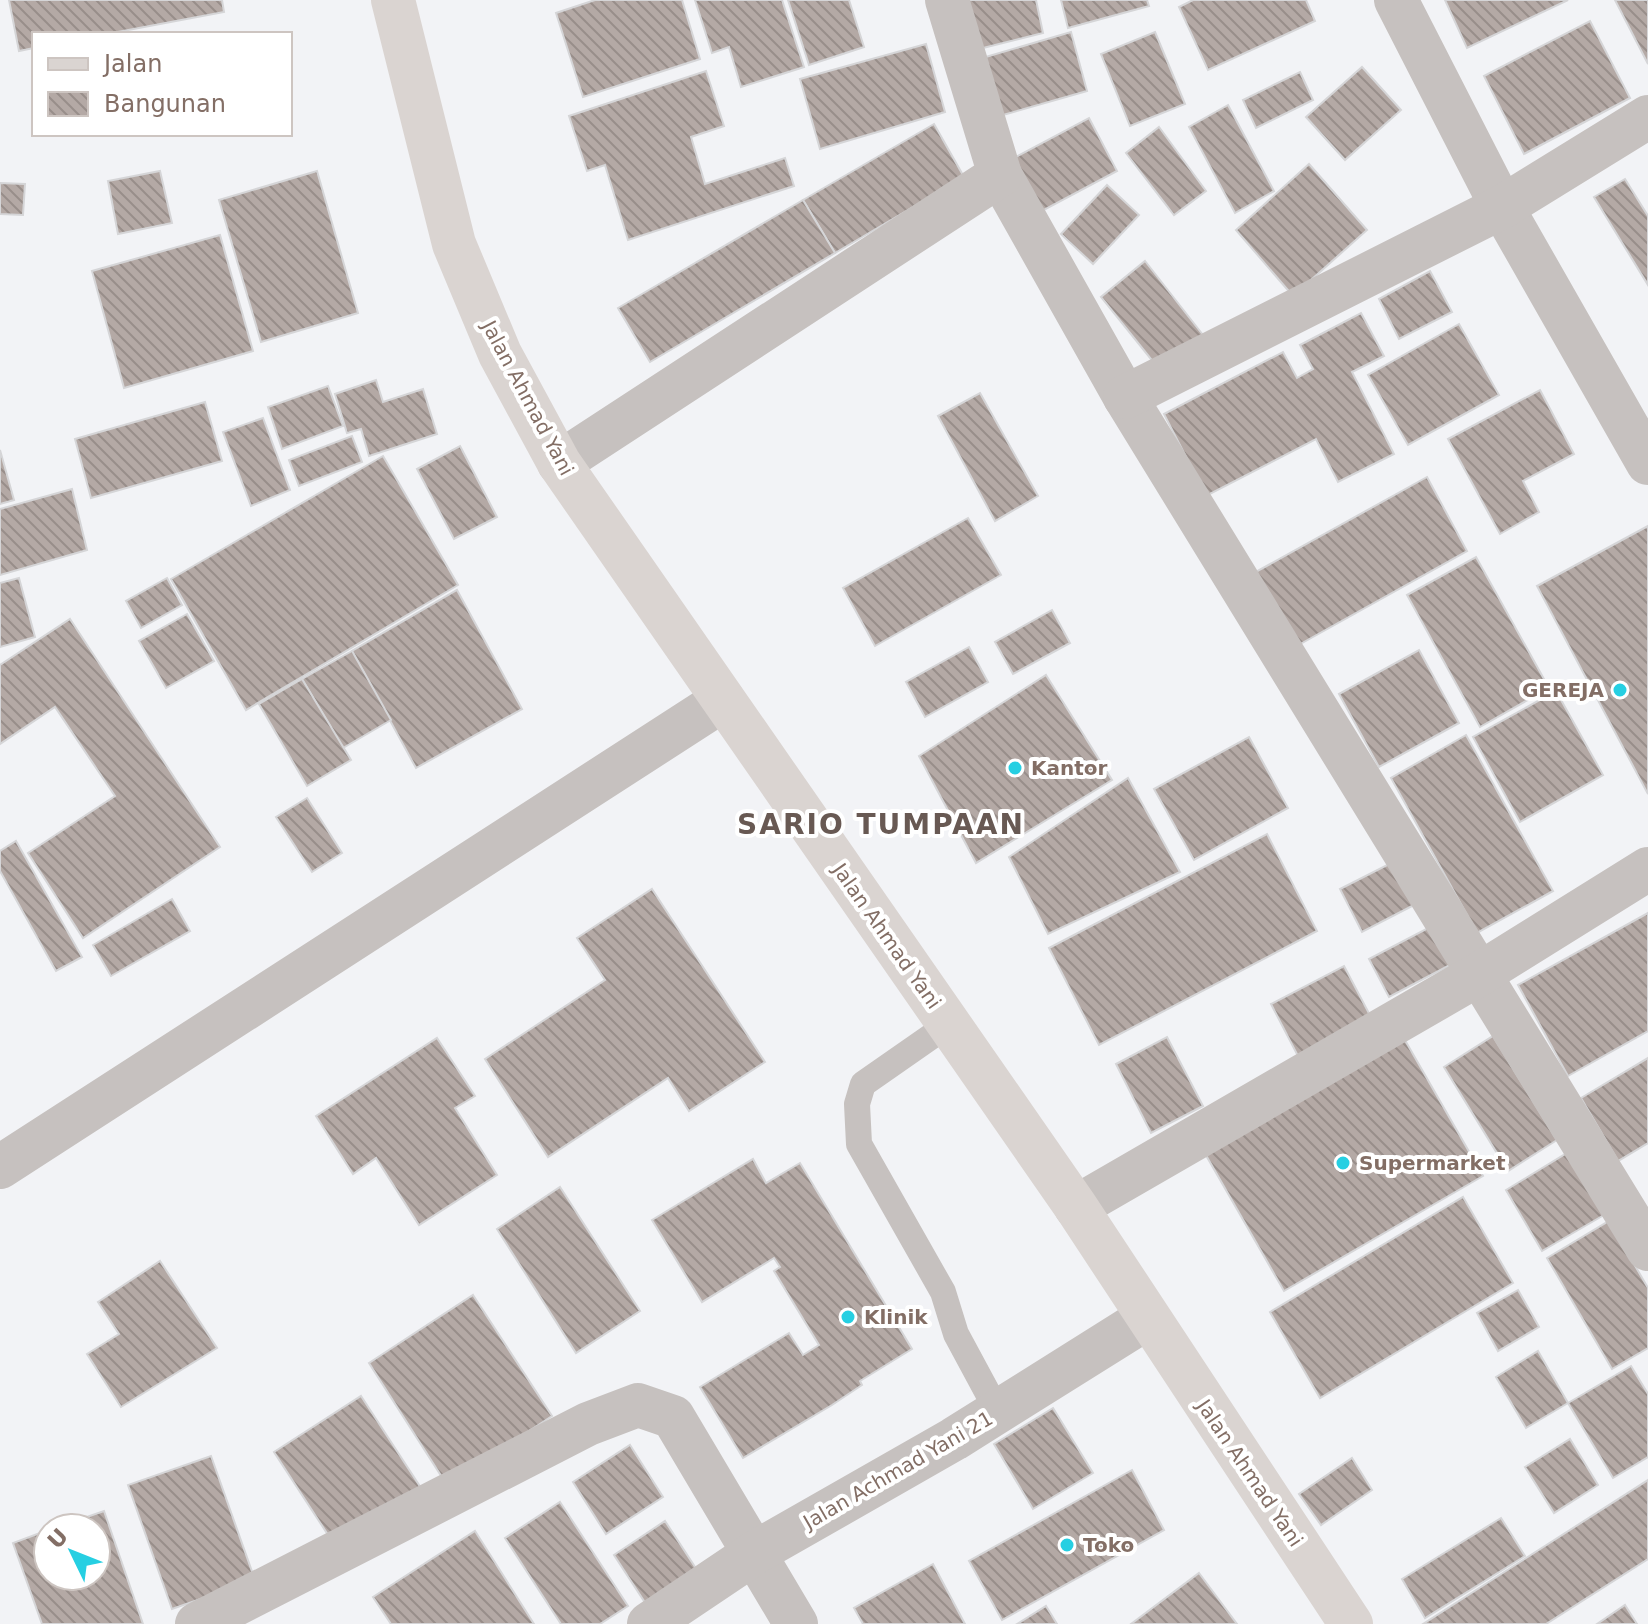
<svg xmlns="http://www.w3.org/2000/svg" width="1648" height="1624" viewBox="0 0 1648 1624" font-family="'DejaVu Sans',sans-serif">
<defs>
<pattern id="building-back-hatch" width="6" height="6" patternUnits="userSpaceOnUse" patternTransform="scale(2)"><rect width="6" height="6" fill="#b4a9a5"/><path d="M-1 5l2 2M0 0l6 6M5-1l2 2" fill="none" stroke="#988e8a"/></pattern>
</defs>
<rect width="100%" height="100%" fill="#f2f3f6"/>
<g fill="url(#building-back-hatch)" stroke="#d5d5d7" stroke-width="2">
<polygon points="9,0 222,0 224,12 107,34 34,34 34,48 19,51"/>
<polygon points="595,0 682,0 700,59 583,97 556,13"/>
<polygon points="695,0 782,0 804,67 741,87 729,47 712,53"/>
<polygon points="788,0 849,0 864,47 809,65"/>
<polygon points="956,0 1036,0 1043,33 967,52"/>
<polygon points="1061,0 1147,0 1149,6 1068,28"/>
<polygon points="1193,0 1306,0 1315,21 1208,70 1179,7"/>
<polygon points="1445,0 1568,0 1467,48"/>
<polygon points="1615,0 1648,0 1648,64"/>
<polygon points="1590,21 1630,98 1524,154 1484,76"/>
<polygon points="1071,32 1087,91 996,117 979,59"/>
<polygon points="1155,32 1185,104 1130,126 1101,54"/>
<polygon points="926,44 945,112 820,149 800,79"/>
<polygon points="1362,67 1401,110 1345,160 1306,117"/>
<polygon points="706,71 724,126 691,137 705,184 785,158 794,186 628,240 605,165 587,171 569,116"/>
<polygon points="1300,72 1313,100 1256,128 1243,100"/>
<polygon points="1228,105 1274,191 1235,213 1189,127"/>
<polygon points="1089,118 1117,171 1042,211 1014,158"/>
<polygon points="934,124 964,177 835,253 803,200"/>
<polygon points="1159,127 1206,191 1174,215 1126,153"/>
<polygon points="1309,164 1367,230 1293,296 1236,230"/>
<polygon points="160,171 172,223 118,234 108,181"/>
<polygon points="317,171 358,313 261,342 219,200"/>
<polygon points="1625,179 1648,216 1648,285 1594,197"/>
<polygon points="0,183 25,184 23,215 0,214"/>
<polygon points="1107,185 1139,215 1093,264 1061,234"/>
<polygon points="803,200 835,253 650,362 618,308"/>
<polygon points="220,235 253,351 124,388 92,271"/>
<polygon points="1145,261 1203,335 1159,369 1101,297"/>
<polygon points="1430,271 1452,312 1399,339 1379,299"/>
<polygon points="1361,313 1384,356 1352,372 1394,454 1338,482 1316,439 1206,496 1164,414 1283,352 1297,378 1313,369 1300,345"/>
<polygon points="1459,324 1499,395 1408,445 1368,375"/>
<polygon points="376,380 383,402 423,389 437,434 369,456 361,429 347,433 335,394"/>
<polygon points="328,386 343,426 282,449 268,407"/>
<polygon points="1540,390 1574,454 1523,481 1539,512 1500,534 1448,439"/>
<polygon points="980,393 1038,496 995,521 938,416"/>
<polygon points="205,402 222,461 91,498 75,439"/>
<polygon points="263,418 290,490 251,506 223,432"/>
<polygon points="352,436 362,462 299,486 289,460"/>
<polygon points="460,446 497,517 454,539 417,469"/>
<polygon points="0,450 14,500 0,504"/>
<polygon points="383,456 458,585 246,710 171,579"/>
<polygon points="1427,477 1467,551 1286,652 1245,578"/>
<polygon points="72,489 87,550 0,575 0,509"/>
<polygon points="968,518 1001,575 875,646 843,588"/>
<polygon points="1648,526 1648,794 1537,586"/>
<polygon points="1476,557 1549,688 1480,727 1407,595"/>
<polygon points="19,578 35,637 0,647 0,583"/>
<polygon points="167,578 182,605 141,628 126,601"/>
<polygon points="457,590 522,709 416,768 352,651"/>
<polygon points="1052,610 1070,643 1013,674 995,642"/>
<polygon points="187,614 214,661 166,688 139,641"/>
<polygon points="70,619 220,847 83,938 28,853 115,796 55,707 0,744 0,665"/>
<polygon points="969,647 988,682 925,717 906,682"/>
<polygon points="1419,650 1459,723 1379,767 1339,694"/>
<polygon points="352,651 391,720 343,748 302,679"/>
<polygon points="1046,675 1112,780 976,863 919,756"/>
<polygon points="302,679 351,760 307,786 259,704"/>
<polygon points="1556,691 1603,775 1520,822 1473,737"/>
<polygon points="1466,735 1553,891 1477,933 1391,778"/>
<polygon points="1249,737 1288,808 1194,860 1154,789"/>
<polygon points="1128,778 1180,872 1048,934 1009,857"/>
<polygon points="307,798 342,853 312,872 276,817"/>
<polygon points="1267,834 1317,931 1099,1045 1049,948"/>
<polygon points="16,841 82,957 56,971 0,871 0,851"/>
<polygon points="1393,862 1416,904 1362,932 1340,889"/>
<polygon points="652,889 765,1062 689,1111 668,1078 548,1157 485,1059 605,980 577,938"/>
<polygon points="172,899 190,931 111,976 93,945"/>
<polygon points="1648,913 1648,1031 1568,1076 1518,985"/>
<polygon points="1430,927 1450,965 1389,997 1369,959"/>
<polygon points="1344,966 1373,1021 1299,1058 1271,1004"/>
<polygon points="1402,1035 1483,1176 1284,1291 1203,1150"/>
<polygon points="1493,1036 1557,1140 1508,1171 1444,1067"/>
<polygon points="1167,1037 1203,1106 1151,1133 1116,1064"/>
<polygon points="437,1038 475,1096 455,1108 497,1175 419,1225 376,1158 353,1174 316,1116"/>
<polygon points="1648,1058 1648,1143 1618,1161 1581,1098"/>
<polygon points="1567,1153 1604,1215 1542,1251 1506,1190"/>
<polygon points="753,1159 766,1183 800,1163 912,1349 860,1381 862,1385 832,1405 743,1458 700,1387 789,1333 803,1355 819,1345 774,1271 780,1267 774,1258 702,1302 652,1220"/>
<polygon points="560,1187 640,1311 576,1353 497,1229"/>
<polygon points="1463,1197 1513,1283 1320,1398 1270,1312"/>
<polygon points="1609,1221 1648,1288 1648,1348 1612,1369 1547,1258"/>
<polygon points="160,1261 217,1348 121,1407 87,1354 119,1334 98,1302"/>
<polygon points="1518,1290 1539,1327 1498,1351 1477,1313"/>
<polygon points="473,1295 552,1416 447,1485 369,1363"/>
<polygon points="1538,1351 1568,1403 1526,1428 1496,1377"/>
<polygon points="1631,1366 1648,1394 1648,1457 1613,1478 1568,1403"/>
<polygon points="361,1396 421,1488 334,1544 274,1452"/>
<polygon points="1053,1408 1093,1473 1033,1509 994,1444"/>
<polygon points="1570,1439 1598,1485 1554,1513 1525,1467"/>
<polygon points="630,1445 663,1497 606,1534 573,1482"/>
<polygon points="211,1456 255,1580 172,1609 128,1485"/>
<polygon points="1352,1458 1372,1490 1321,1525 1299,1494"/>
<polygon points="1132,1470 1164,1530 1002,1620 969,1561"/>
<polygon points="1648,1480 1648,1559 1546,1624 1423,1624"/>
<polygon points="560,1502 628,1606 600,1624 561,1624 505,1538"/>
<polygon points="104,1511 143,1624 42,1624 13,1543 48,1530 48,1576 96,1576 96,1528 55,1528"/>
<polygon points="1501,1518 1525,1556 1425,1618 1402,1579"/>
<polygon points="665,1521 697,1570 646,1604 614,1555"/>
<polygon points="475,1531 534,1624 391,1624 373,1597"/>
<polygon points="933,1564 965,1624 863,1624 854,1608"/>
<polygon points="1199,1573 1237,1624 1131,1624"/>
<polygon points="1625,1605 1637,1624 1597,1624"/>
<polygon points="1046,1606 1057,1624 1017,1624"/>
</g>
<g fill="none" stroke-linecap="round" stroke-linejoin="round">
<polyline stroke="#c6c1bf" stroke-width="26" points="949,1024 863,1084 857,1104 859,1144 943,1292 956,1334 998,1412"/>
<g stroke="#c6c1bf" stroke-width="44">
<polyline points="1396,0 1502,207 1648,463"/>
<polyline points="1000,175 1125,397 1648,1249"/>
<polyline points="1125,397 1502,207 1648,117"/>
<polyline points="559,463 1000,175 947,0"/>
<polyline points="0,1167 723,700"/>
<polyline points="1076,1207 1481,973 1648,869"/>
<polyline points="197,1624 588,1424 638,1405 673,1417 796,1624"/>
<polyline points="649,1624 756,1552 954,1439 1147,1318"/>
</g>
<polyline stroke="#dad4d1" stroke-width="44" points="393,0 454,244 500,354 559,463 1076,1207 1351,1624"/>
</g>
<g fill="#26cfe2" stroke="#fff" stroke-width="3">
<circle cx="1620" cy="690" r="8"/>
<circle cx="1015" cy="768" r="8"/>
<circle cx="1343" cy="1163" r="8"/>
<circle cx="848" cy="1317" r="8"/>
<circle cx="1067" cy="1545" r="8"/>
</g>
<g text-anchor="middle" stroke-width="8" stroke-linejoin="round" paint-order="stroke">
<g font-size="20" fill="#836e65" stroke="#fff">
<text transform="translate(528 398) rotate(62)" y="7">Jalan Ahmad Yani</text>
<text transform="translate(887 936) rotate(55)" y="7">Jalan Ahmad Yani</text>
<text transform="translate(898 1470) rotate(-30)" y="7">Jalan Achmad Yani 21</text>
<text transform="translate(1250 1473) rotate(56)" y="7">Jalan Ahmad Yani</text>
</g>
<g font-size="20" font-weight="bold" fill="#836e65" stroke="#fff" text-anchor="start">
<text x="1604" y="697" text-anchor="end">GEREJA</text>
<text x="1031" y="775">Kantor</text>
<text x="1359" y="1170">Supermarket</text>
<text x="864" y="1324">Klinik</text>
<text x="1083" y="1552">Toko</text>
</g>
<g font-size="28" font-weight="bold" letter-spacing="2" fill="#685953" stroke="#fff">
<text x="881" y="834">SARIO TUMPAAN</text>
</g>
</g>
<rect x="32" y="32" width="260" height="104" fill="#ffffff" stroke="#cdc5c1" stroke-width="2"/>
<rect x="48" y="58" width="40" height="12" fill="#dad4d1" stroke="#cdc5c1" stroke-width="2"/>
<text x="104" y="72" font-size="24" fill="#836e65">Jalan</text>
<rect x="48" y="92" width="40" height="24" fill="url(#building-back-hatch)" stroke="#cdc5c1" stroke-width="2"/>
<text x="104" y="112" font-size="24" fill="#836e65">Bangunan</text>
<g transform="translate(72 1552) rotate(313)"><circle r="38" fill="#ffffff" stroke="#cdc5c1" stroke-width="2"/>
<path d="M0-6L14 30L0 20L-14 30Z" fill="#26cfe2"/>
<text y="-12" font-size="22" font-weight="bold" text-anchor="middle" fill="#836e65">U</text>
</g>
</svg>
